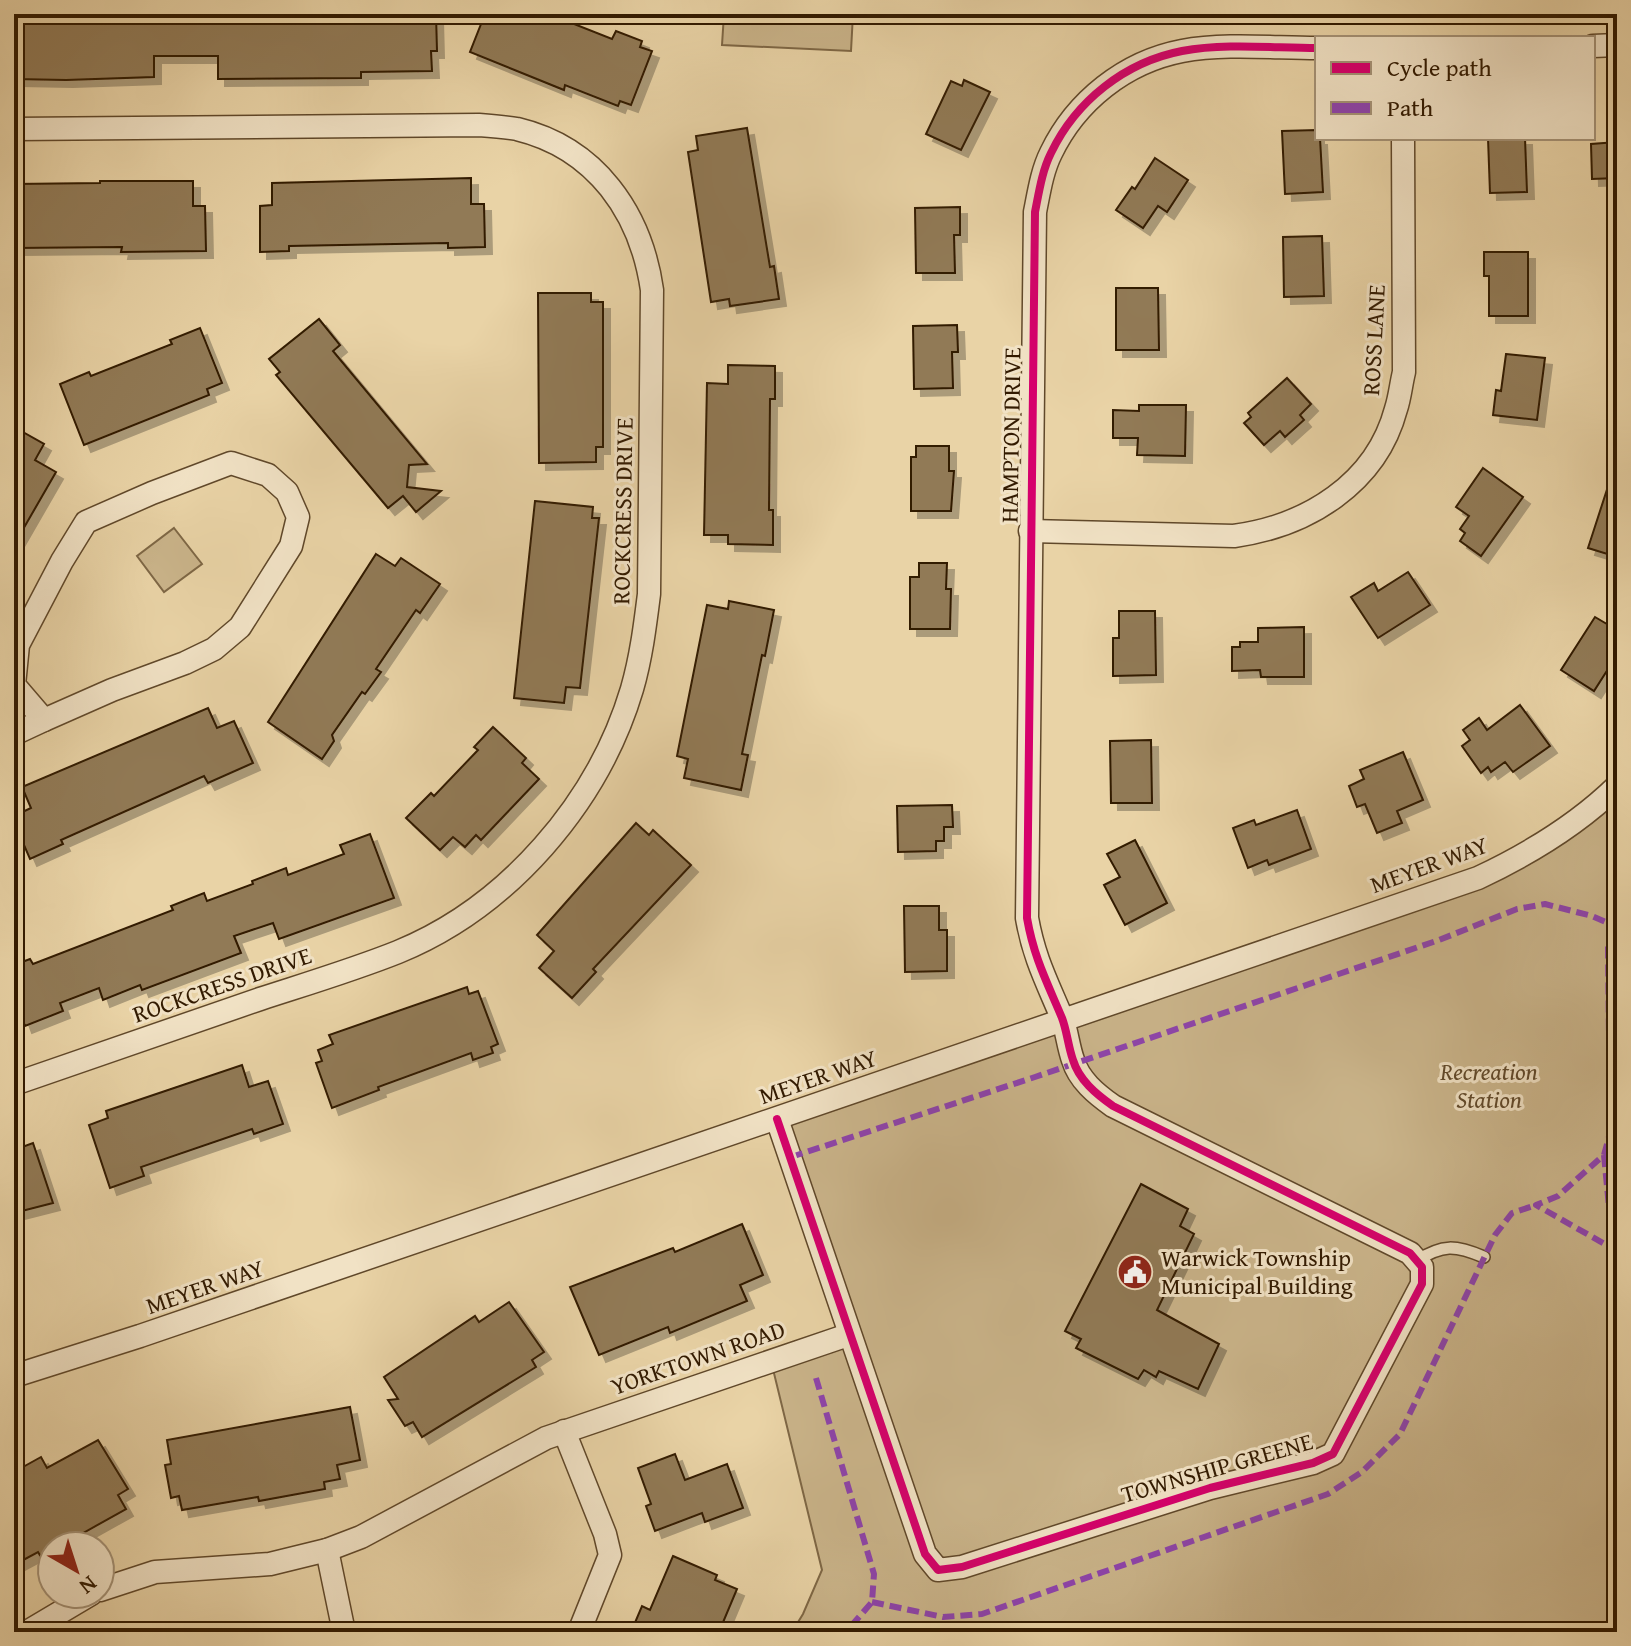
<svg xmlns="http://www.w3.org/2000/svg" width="1631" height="1646" viewBox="0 0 1631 1646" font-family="'Gentium Book Plus',serif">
<defs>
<filter id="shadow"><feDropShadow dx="7" dy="7" stdDeviation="0" flood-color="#0004"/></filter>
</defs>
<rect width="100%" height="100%" fill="#e9d3a6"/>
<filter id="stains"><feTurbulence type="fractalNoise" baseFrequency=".0025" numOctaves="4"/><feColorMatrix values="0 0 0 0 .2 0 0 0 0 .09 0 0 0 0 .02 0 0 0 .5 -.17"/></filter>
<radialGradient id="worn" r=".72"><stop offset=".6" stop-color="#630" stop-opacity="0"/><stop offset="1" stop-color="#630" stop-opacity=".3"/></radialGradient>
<g fill="#cab48a" stroke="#7e6745" stroke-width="2">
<polygon points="724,14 853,14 851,51 722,45"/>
<polygon points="174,528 202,564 164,592 137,556"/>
<polygon points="1617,782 1617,1632 792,1632 803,1614 822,1570 771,1361 848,1334 777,1119 1478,878"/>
</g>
<g fill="#917a56" stroke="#321a00" stroke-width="2" filter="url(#shadow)">
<polygon points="127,14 436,14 437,51 431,51 432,71 361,72 361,78 218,79 218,56 154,56 154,77 66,80 14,79 14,17 127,16"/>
<polygon points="485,14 542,14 558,20 559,18 612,39 616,31 642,41 640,47 652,51 631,105 620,101 618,106 565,85 564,90 470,52"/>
<polygon points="964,80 990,92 961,150 926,134 951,81 962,86"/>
<polygon points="747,128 770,267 774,266 779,299 730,306 729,299 711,302 688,152 698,150 696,136"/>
<polygon points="1317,130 1317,138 1320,138 1323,192 1285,194 1282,131"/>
<polygon points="1488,138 1525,138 1527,192 1490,193"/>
<polygon points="1617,142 1617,178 1592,179 1591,144"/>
<polygon points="1155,158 1188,180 1167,212 1158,206 1143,228 1116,210 1132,187 1135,189"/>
<polygon points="471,178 471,204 484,204 485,247 448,248 448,243 289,246 289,251 260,252 260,206 272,205 272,183"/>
<polygon points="100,181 193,181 193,206 205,206 206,251 121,252 122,247 14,248 14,184 100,183"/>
<polygon points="960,207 960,235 954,235 955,273 916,273 915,208"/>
<polygon points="1322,236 1324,296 1284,297 1283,237"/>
<polygon points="1484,252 1528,252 1528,316 1489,316 1489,276 1484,276"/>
<polygon points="1116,288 1158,288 1159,350 1116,350"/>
<polygon points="538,293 591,293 591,302 603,302 603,447 596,447 596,462 539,463"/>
<polygon points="319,319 340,345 333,351 427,464 409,465 407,487 441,491 416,512 403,496 388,508 276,375 280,372 269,359"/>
<polygon points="957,325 958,352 952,352 953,388 914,389 913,326"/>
<polygon points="200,328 222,383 207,389 209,395 84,445 60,384 89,372 91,376 172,344 170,340"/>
<polygon points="1506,354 1545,358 1537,420 1493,415 1496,390 1501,391"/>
<polygon points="728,365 775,366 775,399 770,399 769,510 773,510 773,545 728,544 728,535 704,535 707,383 728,384"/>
<polygon points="1287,378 1311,404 1300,415 1304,420 1285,437 1280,431 1264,445 1244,423 1251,417 1248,413"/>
<polygon points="1139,405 1186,405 1185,456 1137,455 1138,438 1113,438 1113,410 1139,411"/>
<polygon points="14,427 44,444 35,460 56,472 14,545"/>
<polygon points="916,446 949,446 949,471 954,471 951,511 911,511 911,457 916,457"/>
<polygon points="1483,468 1523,497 1481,556 1460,541 1465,533 1460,529 1469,516 1456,507"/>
<polygon points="1613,471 1617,471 1617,557 1588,548"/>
<polygon points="535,501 593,507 592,518 599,518 580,688 566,687 564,703 514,698"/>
<polygon points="376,554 395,566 401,558 440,584 420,613 416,610 376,669 381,672 365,694 362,692 332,735 334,741 322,759 268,722"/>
<polygon points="919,563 947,563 946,589 951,589 950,629 910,629 910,577 919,577"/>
<polygon points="1408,572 1430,605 1378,638 1351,597 1374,583 1378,591"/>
<polygon points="729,601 774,610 765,656 762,655 742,754 748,755 741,790 684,778 688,759 677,756 707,605 728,609"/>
<polygon points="1119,611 1155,611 1156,675 1113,676 1113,638 1119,638"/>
<polygon points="1595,617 1617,630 1617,655 1594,691 1561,670"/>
<polygon points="1304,627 1304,677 1261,677 1260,670 1232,671 1232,647 1240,647 1240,642 1258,642 1258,628"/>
<polygon points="1520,705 1550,746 1513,772 1505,762 1491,772 1488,767 1481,773 1462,746 1470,740 1463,730 1479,718 1487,730"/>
<polygon points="208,708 217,728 234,721 253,763 208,783 204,776 61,840 63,844 30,859 14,822 14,816 31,808 22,787"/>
<polygon points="493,727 526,758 522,763 539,779 481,840 476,835 465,847 453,837 440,850 406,818 431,793 434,796 478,750 474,747"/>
<polygon points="1151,740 1152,803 1111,803 1110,741"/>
<polygon points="1403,752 1423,800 1397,811 1402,823 1377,833 1365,804 1357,807 1349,786 1364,779 1360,770"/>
<polygon points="952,805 953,827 944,827 944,841 936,841 936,851 898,852 897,806"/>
<polygon points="1297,810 1311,849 1269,865 1267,860 1248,868 1233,828 1254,820 1256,825"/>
<polygon points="636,823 649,835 653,830 691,865 593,969 596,972 572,998 539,968 554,951 537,935"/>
<polygon points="370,834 394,898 279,939 273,923 234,936 241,953 142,990 140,985 103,1000 99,988 60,1003 63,1011 25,1026 14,996 14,965 30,959 33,964 173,910 171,906 204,893 207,901 253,884 252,881 286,868 288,875 344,854 340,845"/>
<polygon points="1135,840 1167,903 1125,925 1104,885 1120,877 1107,854"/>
<polygon points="904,906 939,906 939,930 947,930 947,971 905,972"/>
<polygon points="467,987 469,994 478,991 498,1044 491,1047 493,1053 473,1060 471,1053 378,1087 379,1090 332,1108 316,1063 322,1061 318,1050 333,1044 329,1035"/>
<polygon points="242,1065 249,1087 268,1081 283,1124 254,1134 252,1129 141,1167 144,1176 110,1188 89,1125 108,1118 106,1111"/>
<polygon points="33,1143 53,1203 14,1213 14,1150"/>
<polygon points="1141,1184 1188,1209 1180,1226 1194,1234 1157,1310 1219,1344 1198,1389 1159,1371 1156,1377 1144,1370 1138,1379 1076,1348 1081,1339 1065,1331"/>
<polygon points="742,1224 763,1275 740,1285 747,1301 670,1333 668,1327 599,1355 570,1287 673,1248 675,1252"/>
<polygon points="509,1302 544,1352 532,1360 536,1367 422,1437 413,1422 405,1426 388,1400 398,1399 384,1377 475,1316 479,1322"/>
<polygon points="350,1407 360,1460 337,1465 340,1479 324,1482 325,1489 259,1501 258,1497 182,1510 179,1496 171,1498 165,1465 171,1464 167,1440"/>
<polygon points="98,1440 128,1489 118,1495 126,1509 60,1546 52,1546 52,1550 41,1557 38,1552 14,1565 14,1472 41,1457 47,1468"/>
<polygon points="675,1454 685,1480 727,1464 743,1508 705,1522 702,1513 655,1531 646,1506 651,1504 638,1468"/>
<polygon points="673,1556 717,1575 715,1580 737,1589 719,1632 631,1632 642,1606 650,1610"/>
</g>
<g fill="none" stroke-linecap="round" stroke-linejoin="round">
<defs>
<path id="service" d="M 1416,1261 C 1443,1244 1455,1245 1484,1257"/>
<g id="minor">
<polyline points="1593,46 1617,45"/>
<path d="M 14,129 L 479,125 C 492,126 505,127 517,129 C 596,148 641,213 652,290 L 649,594 C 645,626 641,658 632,689 C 598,803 508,907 398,952 C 353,970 306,984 260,999 C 178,1028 96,1056 14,1084"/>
<polygon points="231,463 268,475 287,492 298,517 291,546 240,627 214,649 185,663 112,690 44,720 14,685 18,645 62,561 86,522 152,493"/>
<path d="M 1030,531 L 1234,536 C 1307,526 1376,484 1396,409 C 1400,397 1401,384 1404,372 L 1403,138"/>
<polyline points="14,734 44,720"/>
<path d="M 777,1119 L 925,1554 L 938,1570 L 962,1567 L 1210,1488 L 1313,1463 L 1333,1454 L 1422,1284 L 1422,1267 L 1410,1253 L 1113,1106 C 1096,1094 1079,1080 1073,1060 C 1068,1046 1067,1031 1062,1018 C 1047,982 1034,958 1027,918 L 1035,212 C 1039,192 1042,171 1051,153 C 1076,101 1125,62 1182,51 C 1225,43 1273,48 1317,48"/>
<path d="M 14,1376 L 140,1336 L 1478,878 C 1529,854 1576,826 1617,786"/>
<polyline points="564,1431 605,1534 610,1555 579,1632"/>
<polyline points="327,1550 344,1632"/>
<polyline points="100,1590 155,1572 270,1564 327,1550 361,1537 546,1438 848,1335"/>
<polyline points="27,1632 91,1594"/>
</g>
</defs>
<use href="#service" stroke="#60482a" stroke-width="14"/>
<use href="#minor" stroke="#60482a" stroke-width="25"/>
<use href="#service" stroke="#f1e2c5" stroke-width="11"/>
<use href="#minor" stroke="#f1e2c5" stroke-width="22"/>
<g stroke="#8e44ad" stroke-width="6" stroke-dasharray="12 6" stroke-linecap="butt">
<polyline points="1617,931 1608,945 1610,1133 1604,1155 1558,1196 1536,1205 1617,1251"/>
<polyline points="1604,1155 1613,1249"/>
<polyline points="791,1157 1035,1077 1439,940 1517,909 1545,904 1592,916 1617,927"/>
<polyline points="816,1378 874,1574 872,1602 846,1632"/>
<polyline points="872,1602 943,1617 982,1614 1328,1494 1362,1472 1400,1434 1495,1235 1512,1213 1536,1205"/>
</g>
<defs>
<path id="cycleway" d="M 777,1119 L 925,1554 L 938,1570 L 962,1567 L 1210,1488 L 1313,1463 L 1333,1454 L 1422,1284 L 1422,1267 L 1410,1253 L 1113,1106 C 1096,1094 1079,1080 1073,1060 C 1068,1046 1067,1031 1062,1018 C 1047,982 1034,958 1027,918 L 1035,212 C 1039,192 1042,171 1051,153 C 1076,101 1125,62 1182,51 C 1225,43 1273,48 1317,48"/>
</defs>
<use href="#cycleway" stroke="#f1e2c5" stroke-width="13"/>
<use href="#cycleway" stroke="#d6006c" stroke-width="8"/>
</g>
<defs>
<symbol id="civic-disc" viewBox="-11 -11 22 22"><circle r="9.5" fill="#8f2418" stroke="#f1e2c5"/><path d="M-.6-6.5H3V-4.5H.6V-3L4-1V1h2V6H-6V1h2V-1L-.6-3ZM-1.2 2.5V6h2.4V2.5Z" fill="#fff"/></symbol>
</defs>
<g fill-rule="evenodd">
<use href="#civic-disc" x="1115" y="1252" width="40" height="40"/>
</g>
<g text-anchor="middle" stroke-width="6" stroke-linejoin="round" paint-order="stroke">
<g font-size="24" fill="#321a00" stroke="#f1e2c5">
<text transform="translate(1374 340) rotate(-87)" y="8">ROSS LANE</text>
<text transform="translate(1011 435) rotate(-89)" y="8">HAMPTON DRIVE</text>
<text transform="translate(623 511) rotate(-89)" y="8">ROCKCRESS DRIVE</text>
<text transform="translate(1429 865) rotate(-20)" y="8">MEYER WAY</text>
<text transform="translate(222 985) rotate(-19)" y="8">ROCKCRESS DRIVE</text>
<text transform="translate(818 1077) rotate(-19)" y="8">MEYER WAY</text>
<text transform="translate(205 1287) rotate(-19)" y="8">MEYER WAY</text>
<text transform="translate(698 1358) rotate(-19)" y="8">YORKTOWN ROAD</text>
<text transform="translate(1217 1468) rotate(-16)" y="8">TOWNSHIP GREENE</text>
</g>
<g font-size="24" font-style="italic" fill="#604829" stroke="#f1e2c5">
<text x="1489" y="1080">Recreation<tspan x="1489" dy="28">Station</tspan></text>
</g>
<g font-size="24" fill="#321a00" stroke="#f1e2c5" text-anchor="start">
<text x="1161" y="1266">Warwick Township<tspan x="1161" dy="28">Municipal Building</tspan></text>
</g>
</g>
<rect width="1631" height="1646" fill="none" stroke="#e9d3a6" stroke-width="48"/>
<rect x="16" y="16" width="1599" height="1614" fill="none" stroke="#321a00" stroke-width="4"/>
<rect x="24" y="24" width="1583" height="1598" fill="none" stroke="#321a00" stroke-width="2"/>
<rect x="1315" y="36" width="280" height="104" fill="#f1e2c5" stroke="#a59276" stroke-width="2"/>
<rect x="1331" y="62" width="40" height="12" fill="#d6006c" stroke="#a59276" stroke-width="2"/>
<text x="1387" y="76" font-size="24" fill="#321a00">Cycle path</text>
<rect x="1331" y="102" width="40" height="12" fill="#8e44ad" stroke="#a59276" stroke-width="2"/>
<text x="1387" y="116" font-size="24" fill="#321a00">Path</text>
<g transform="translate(76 1570) rotate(141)"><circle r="38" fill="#f1e2c5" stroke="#a59276" stroke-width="2"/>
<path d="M0-6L14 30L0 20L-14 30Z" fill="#8f2418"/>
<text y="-12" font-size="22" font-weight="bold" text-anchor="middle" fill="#321a00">N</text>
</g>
<rect width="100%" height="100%" filter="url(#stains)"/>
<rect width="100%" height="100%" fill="url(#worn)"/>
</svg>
